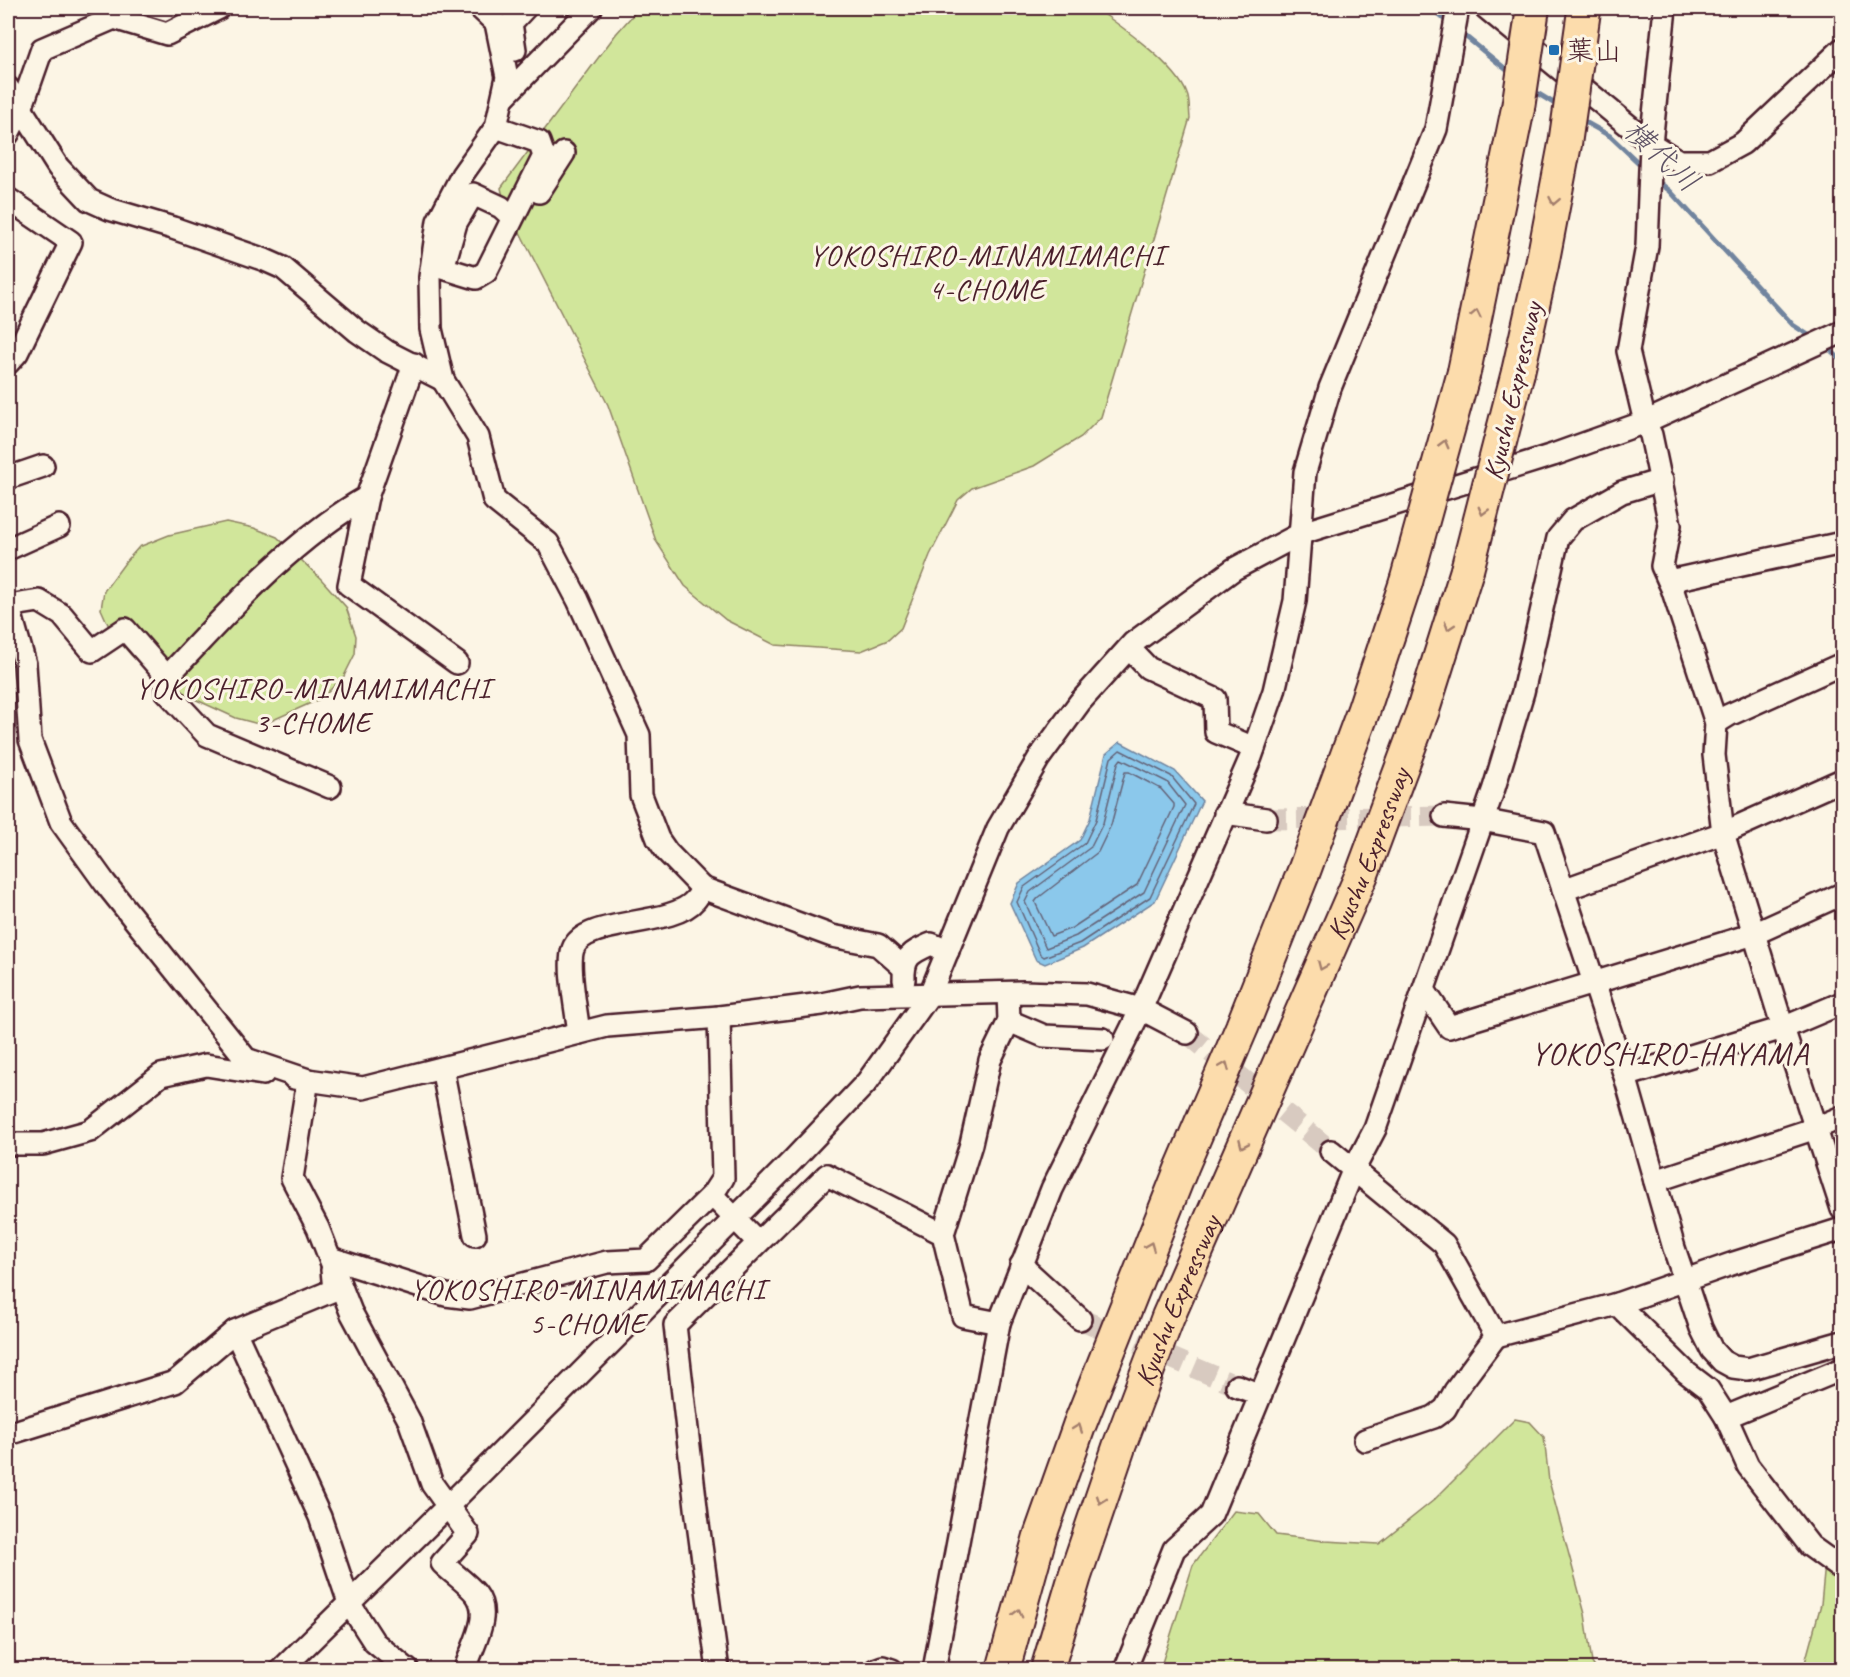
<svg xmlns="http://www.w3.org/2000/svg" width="1850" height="1677" viewBox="0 0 1850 1677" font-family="Caveat,'Klee One',sans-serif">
<rect width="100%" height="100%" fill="#fcf5e5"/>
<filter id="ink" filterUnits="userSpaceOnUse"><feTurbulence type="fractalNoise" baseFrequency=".0167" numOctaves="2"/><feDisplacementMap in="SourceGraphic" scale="12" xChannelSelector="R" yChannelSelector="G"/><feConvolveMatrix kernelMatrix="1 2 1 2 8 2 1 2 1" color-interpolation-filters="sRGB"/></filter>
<g filter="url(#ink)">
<g fill="#d1e69b" stroke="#8e8263" stroke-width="1.5">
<path d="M 639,8 L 1095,8 C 1120,25 1177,66 1187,94 C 1190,101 1189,111 1190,118 L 1101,417 L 1081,437 L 1034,466 L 972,488 L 958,500 L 930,555 L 901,628 L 888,640 L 861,651 L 775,645 L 726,620 L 685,586 L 656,541 L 608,405 L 504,201 L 501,188 L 616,34 Z"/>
<polygon points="226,522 254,528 277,537 321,579 346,607 356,636 355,654 344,676 322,698 262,725 236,718 164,685 131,655 111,631 101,609 104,591 124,564 139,547 169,535"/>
<polygon points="1515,1419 1530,1422 1544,1437 1549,1481 1585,1614 1592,1663 1596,1669 1160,1669 1193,1565 1234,1511 1259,1514 1276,1535 1325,1541 1379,1544 1434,1500"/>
<polygon points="1842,1549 1842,1669 1803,1670 1821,1604 1825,1564 1836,1551"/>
</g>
<polygon fill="#8bc8eb" stroke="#71849e" stroke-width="1.5" points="1120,742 1175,771 1202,801 1155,901 1083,948 1045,964 1036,960 1010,903 1019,883 1080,840 1090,819 1106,754"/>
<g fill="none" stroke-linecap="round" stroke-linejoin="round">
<g stroke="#646378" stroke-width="1.5">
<polygon points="1120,750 1171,776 1194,804 1150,897 1080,943 1044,957 1040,954 1017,902 1024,887 1085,843 1096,820 1111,758"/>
<polygon points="1121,759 1167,782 1185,805 1144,892 1076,936 1046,948 1025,902 1030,892 1091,847 1103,823 1118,763"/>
<polygon points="1125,772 1129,772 1161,789 1174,804 1174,807 1137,885 1072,928 1051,936 1035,902 1038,898 1098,852 1111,825"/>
</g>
<g stroke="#71849e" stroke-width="5">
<polyline points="1431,8 1450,24"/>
<polyline points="1460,32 1513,75"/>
<polyline points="1532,90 1560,107"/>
<polyline points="1578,118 1610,136 1644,168"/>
<polyline points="1655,179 1670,191 1793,325 1813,338"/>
<polyline points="1826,346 1842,361"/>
</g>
<g stroke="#d8cac0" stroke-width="21" stroke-dasharray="21 10" stroke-linecap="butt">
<polyline points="1266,819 1444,816"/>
<polyline points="1187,1033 1331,1151"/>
<polyline points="1080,1319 1237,1386"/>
</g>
<defs>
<g id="minor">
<polyline points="480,8 496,23 507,77 496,127 462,175 438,221 430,277 431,329 443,380 478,437 494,500 548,543 578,600 639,735 641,795 658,839 667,852 702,888 832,936 878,945 903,967"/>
<polyline points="1486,8 1651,144 1679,161 1710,161 1743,143 1842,49"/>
<polyline points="1665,8 1651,144 1647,246 1628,351 1645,422 1651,435 1670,525 1662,566 1672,588 1716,723 1714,755 1723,833 1783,1028 1842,1209"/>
<polyline points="515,50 511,23 525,8"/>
<polyline points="8,88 58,167 89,200 109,209 173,228 265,260 283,268 357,331 386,351 443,380"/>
<polyline points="503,98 591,8"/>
<polyline points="496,127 539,142 544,156 486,272 476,278 443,268 456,223 473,194 501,207 513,218"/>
<polyline points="8,134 21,109 42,49 114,18 167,34 219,8"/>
<polyline points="539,192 564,153"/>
<polyline points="8,199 71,242 17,353 8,363"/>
<polyline points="8,478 43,466"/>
<polyline points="367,497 349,585 457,663"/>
<polyline points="8,549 59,526"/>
<polyline points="1669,581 1842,543"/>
<path d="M 8,604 L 25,664 L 30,740 L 61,822 L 105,883 L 246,1059 L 308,1080 L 292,1178 L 318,1228 L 351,1312 L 409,1420 L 432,1484 L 468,1534 L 442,1563 C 452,1573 467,1583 476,1594 C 493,1616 471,1647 465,1670"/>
<polyline points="8,606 39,601 62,615 92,651 125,629 167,677 166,691 207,735 330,787"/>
<polyline points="1129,648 1148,668 1215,699 1216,732 1254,748"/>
<path d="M 167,677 C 227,613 290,541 367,497 L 414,364"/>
<polyline points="1716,723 1729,715 1842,664"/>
<polyline points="1225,813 1266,819"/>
<polyline points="1444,816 1482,820 1544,832 1625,1076 1674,1248 1701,1328 1712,1350 1722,1361 1733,1367 1748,1369 1842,1342"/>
<polyline points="1563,890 1723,833 1842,780"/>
<path d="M 904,980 C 903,956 911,953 931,944 L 948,951"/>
<polyline points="1424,990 1449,1027 1754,934 1842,894"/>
<polyline points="1009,1021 1044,1036 1103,1039"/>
<path d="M 579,1033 C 577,1014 567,966 573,949 C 584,917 672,928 695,900 C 698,897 700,892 702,888"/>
<polyline points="442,1068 475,1235"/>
<polyline points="1625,1076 1783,1028 1842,1003"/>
<polyline points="294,1078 363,1088 607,1026 719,1017 822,1004 860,996 1023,992 1087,994 1141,1009 1187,1033"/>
<polyline points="8,1144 43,1144 90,1131 161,1075 206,1065 263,1074"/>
<polyline points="1331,1151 1444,1244 1496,1336 1617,1304 1687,1373 1708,1389 1726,1417 1748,1466 1810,1546 1842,1569"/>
<polyline points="1655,1181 1816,1128 1842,1117"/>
<polyline points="712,1195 758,1242"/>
<polyline points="943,1234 971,1144 990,1060 1009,1021 1008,993"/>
<polyline points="330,1258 446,1295 470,1298 607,1262 646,1260 712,1195 723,1178 719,1017"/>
<polyline points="1021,1265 1080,1319"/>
<polyline points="1617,1304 1734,1263 1842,1229"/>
<polyline points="235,1331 320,1517 349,1603 374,1642 408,1670"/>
<polyline points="1237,1386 1261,1395"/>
<polyline points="1726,1417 1842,1369"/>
<polyline points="8,1434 175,1382 235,1331 334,1290 332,1270"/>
<polyline points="1365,1440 1434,1417 1445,1409 1455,1391 1496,1336"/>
<polyline points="281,1670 449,1505 792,1161 867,1082 930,994 998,828 1039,758 1080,702 1133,643 1234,569 1302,533 1553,455 1645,422 1842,332"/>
<polyline points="718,1670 697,1516 675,1325 827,1175 943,1234 963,1316 999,1323"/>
<polyline points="875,1670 883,1667 892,1670"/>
<polyline points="934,1670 999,1323 1052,1189 1141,1009 1251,757 1274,691 1295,601 1305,472 1330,388 1436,129 1458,8"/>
<polyline points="1125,1670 1174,1549 1211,1515 1353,1171 1375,1129 1494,788 1523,692 1558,538 1573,520 1622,492 1662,480"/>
</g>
<g id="highway">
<polyline points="1464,372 1518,108"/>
<polyline points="1518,372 1542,265 1565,144"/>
<polyline points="1003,1670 1040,1536 1079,1426 1182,1167 1242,1027 1304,871 1364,709 1406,582"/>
<path id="s1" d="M 1047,1670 L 1075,1576 L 1120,1444 L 1168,1317 L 1362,874 L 1423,710 L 1467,570"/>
</g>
</defs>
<use href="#minor" stroke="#4a1f2b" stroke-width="26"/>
<use href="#highway" stroke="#4a1f2b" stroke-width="36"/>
<use href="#minor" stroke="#fcf5e5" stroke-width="21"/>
<use href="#highway" stroke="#fcdcac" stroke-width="32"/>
<defs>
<g id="highway-bridge">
<polyline points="1518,108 1533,8"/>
<polyline points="1565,144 1584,11"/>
<polyline points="1467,570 1518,372"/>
<polyline points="1406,582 1464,372"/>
</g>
</defs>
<use href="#highway-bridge" stroke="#4a1f2b" stroke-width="36" stroke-linecap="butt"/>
<use href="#highway-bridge" stroke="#fcdcac" stroke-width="32"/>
</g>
<defs><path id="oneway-chevron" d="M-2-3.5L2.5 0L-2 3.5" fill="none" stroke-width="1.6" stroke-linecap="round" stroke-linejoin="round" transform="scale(1.5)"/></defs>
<g stroke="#a37e6c">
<use href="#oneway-chevron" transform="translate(1554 201) rotate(101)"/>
<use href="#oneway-chevron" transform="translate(1476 314) rotate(-78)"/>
<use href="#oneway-chevron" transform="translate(1444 444) rotate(-75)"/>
<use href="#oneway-chevron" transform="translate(1483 511) rotate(105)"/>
<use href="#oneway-chevron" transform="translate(1449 626) rotate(108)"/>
<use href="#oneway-chevron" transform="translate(1322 966) rotate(113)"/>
<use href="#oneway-chevron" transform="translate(1225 1066) rotate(-67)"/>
<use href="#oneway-chevron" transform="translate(1243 1144) rotate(114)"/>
<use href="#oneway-chevron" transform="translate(1150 1246) rotate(-68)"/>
<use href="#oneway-chevron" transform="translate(1078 1428) rotate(-70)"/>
<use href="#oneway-chevron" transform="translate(1101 1500) rotate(109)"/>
<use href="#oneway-chevron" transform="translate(1018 1613) rotate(-74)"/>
</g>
</g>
<rect fill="#1f6fb2" stroke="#fcf5e5" stroke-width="2" x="1548" y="44" width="12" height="12" rx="3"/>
<g text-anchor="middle" stroke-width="6" stroke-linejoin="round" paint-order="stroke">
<g font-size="28" fill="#4a1f2b" stroke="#fcf5e5" text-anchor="start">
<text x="1566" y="60">葉山</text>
</g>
<g font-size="28" fill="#4a1f2b" stroke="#fcf5e5">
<text transform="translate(1512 391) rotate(-77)" y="10">Kyushu Expressway</text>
<text dy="10" stroke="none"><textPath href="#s1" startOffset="878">Kyushu Expressway</textPath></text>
<text dy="10" stroke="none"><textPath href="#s1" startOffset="392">Kyushu Expressway</textPath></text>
</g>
<g font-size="30" font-style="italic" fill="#5e5265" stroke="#fcf5e5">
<text transform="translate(1662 156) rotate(43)" y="10">横代川</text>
</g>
<g font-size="30" letter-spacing="1.5" fill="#4a1f2b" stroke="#fcf5e5">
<text x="987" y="265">YOKOSHIRO-MINAMIMACHI<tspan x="987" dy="34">4-CHOME</tspan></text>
<text x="313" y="698">YOKOSHIRO-MINAMIMACHI<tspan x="313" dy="34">3-CHOME</tspan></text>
<text x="588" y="1299">YOKOSHIRO-MINAMIMACHI<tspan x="588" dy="34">5-CHOME</tspan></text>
</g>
<g font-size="32" letter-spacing="1.5" fill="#4a1f2b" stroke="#fcf5e5">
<text x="1670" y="1064">YOKOSHIRO-HAYAMA</text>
</g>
</g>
<rect width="1850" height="1677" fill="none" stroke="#fcf5e5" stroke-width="30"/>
<rect x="15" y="15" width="1820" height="1647" fill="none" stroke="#4a1f2b" stroke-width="2" filter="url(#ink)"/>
</svg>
